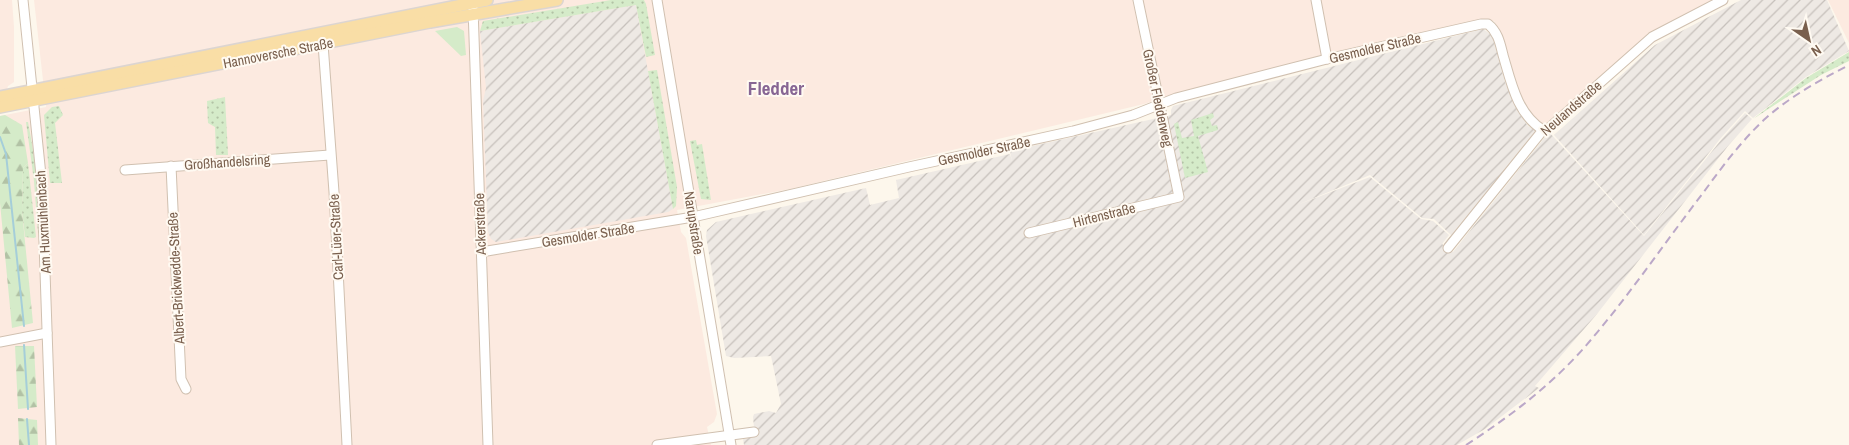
<svg xmlns="http://www.w3.org/2000/svg" width="1849" height="445" viewBox="0 0 1849 445" font-family="'Archivo Narrow',sans-serif">
<defs>
<pattern id="industrial-furrows" width="10" height="10" patternUnits="userSpaceOnUse" patternTransform="scale(1.25)"><rect width="10" height="10" fill="#eee9e4"/><path d="M-1 1l2-2M0 10L10 0M9 11l2-2" fill="none" stroke="#c6c0bb"/></pattern>
<pattern id="grass-dots" width="8" height="8" patternUnits="userSpaceOnUse" patternTransform="scale(1.25)"><rect width="8" height="8" fill="#d5ebc9"/><path d="M2 2h.1M6 6h.1" fill="none" stroke="#b2c2a5" stroke-width="1.8" stroke-linecap="round"/></pattern>
<pattern id="forest-firs" width="22" height="20" patternUnits="userSpaceOnUse" patternTransform="scale(1.25)"><rect width="22" height="20" fill="#d5ebc9"/><path d="M5 1l3.5 6h-7zM16 11l3.5 6h-7z" fill="#b2c2a5"/></pattern>
</defs>
<rect width="100%" height="100%" fill="#fdf7ec"/>
<g fill="#fceae0">
<polygon points="0,0 12,0 14,27 14,82 8,86 7,89 0,91"/>
<polygon points="34,0 1716,0 1653,32 1551,123 1541,125 1534,120 1513,82 1498,29 1494,21 1480,21 1333,55 1169,96 1144,104 790,189 677,210 681,232 686,238 717,414 714,422 707,427 711,445 0,445 0,116 46,107"/>
<polygon points="1828,0 1849,0 1849,43"/>
</g>
<g fill="url(#industrial-furrows)">
<polygon points="1741,0 1827,0 1849,51 1806,77 1753,118 1745,111 1720,139 1644,235 1554,135 1655,45"/>
<polygon points="636,5 673,209 668,212 496,242 491,239 488,232 483,101 486,88 480,31"/>
<polygon points="1483,29 1492,35 1505,82 1517,110 1528,126 1544,135 1452,249 1444,244 1451,235 1434,219 1422,218 1370,175 1297,205 1370,177 1421,219 1433,221 1449,235 1442,244 1453,252 1549,132 1644,236 1721,140 1745,113 1752,119 1728,146 1597,314 1535,386 1539,388 1485,429 1457,445 744,445 743,439 755,437 753,417 754,414 769,411 776,413 781,404 771,356 734,358 726,356 706,236 707,230 716,222 866,188 870,205 899,198 896,180 1010,154 1012,161 1010,151 1171,115 1171,110 1173,106"/>
</g>
<g fill="url(#grass-dots)">
<polygon points="611,0 644,0 646,4 655,55 646,57 636,5 480,31 483,21"/>
<polygon points="1849,52 1849,61 1821,75 1753,119 1806,78"/>
<polygon points="657,70 677,187 676,206 673,209 648,71"/>
<polygon points="225,97 228,155 216,155 215,127 208,123 207,101"/>
<polygon points="59,106 63,115 55,123 62,183 50,183 44,115 52,107"/>
<polygon points="1213,113 1214,117 1210,120 1212,126 1217,125 1218,130 1198,136 1208,172 1185,178 1174,124 1178,122 1182,138 1194,136 1191,120"/>
<path d="M 26,122 L 28,122 C 35,158 40,196 40,233 L 38,233 L 34,181 Z"/>
<polygon points="696,140 697,145 702,144 711,200 701,199 690,141"/>
<polygon points="28,163 36,237 34,238 25,237 22,211 23,168"/>
</g>
<g fill="url(#forest-firs)">
<polygon points="5,115 22,125 28,163 23,168 22,211 33,323 12,328 0,203 0,116"/>
<polygon points="15,346 34,346 37,407 18,409"/>
<polygon points="18,418 37,420 38,445 19,445"/>
</g>
<polygon fill="#d5ebc9" points="457,27 464,31 466,55 461,56 435,31"/>
<g fill="none" stroke-linecap="round" stroke-linejoin="round">
<g stroke="#a5ced9" stroke-width="2">
<polyline points="0,137 6,154 24,326"/>
<polyline points="24,345 28,409"/>
<polyline points="27,419 29,445"/>
</g>
<defs>
<g id="minor">
<polyline points="23,0 42,185 51,445"/>
<polyline points="657,0 731,445"/>
<polyline points="1316,0 1327,59"/>
<polyline points="473,8 488,445"/>
<polyline points="326,38 323,44 334,192 347,445"/>
<polyline points="171,166 181,379 186,389"/>
<polyline points="125,170 330,155"/>
<polyline points="1029,233 1179,197 1138,0"/>
<polyline points="1448,248 1543,130 1549,128 1652,37 1723,0"/>
<path d="M 481,252 L 693,217 L 909,167 L 1073,131 L 1133,115 L 1176,98 L 1327,59 L 1481,24 L 1488,24 C 1498,32 1500,43 1503,55 C 1511,82 1517,114 1543,130"/>
<polyline points="0,342 47,333"/>
<polyline points="657,445 754,432"/>
</g>
<g id="major">
<polyline points="0,97 487,0"/>
<polyline points="0,107 430,22 557,0"/>
</g>
</defs>
<use href="#minor" stroke="#d0c0b0" stroke-width="11"/>
<use href="#major" stroke="#dcd5d1" stroke-width="14"/>
<use href="#minor" stroke="#fff" stroke-width="9"/>
<use href="#major" stroke="#f9dea6" stroke-width="11"/>
<path stroke="#bba8c8" stroke-width="2" stroke-dasharray="8 5" stroke-linecap="butt" d="M 1466,445 C 1509,417 1548,388 1583,349 C 1626,300 1663,245 1703,193 C 1722,167 1742,140 1766,118 C 1791,96 1820,80 1849,65"/>
</g>
<g text-anchor="middle" stroke-width="4" stroke-linejoin="round" paint-order="stroke">
<g font-size="14" fill="#795f4d" stroke="#fffaf2">
<text transform="translate(1375 48) rotate(-13)" y="5">Gesmolder Straße</text>
<text transform="translate(278 53) rotate(-11)" y="5">Hannoversche Straße</text>
<text transform="translate(1158 98) rotate(78)" y="5">Großer Fledderweg</text>
<text transform="translate(1571 108) rotate(-41)" y="5">Neulandstraße</text>
<text transform="translate(984 151) rotate(-12)" y="5">Gesmolder Straße</text>
<text transform="translate(227 162) rotate(-4)" y="5">Großhandelsring</text>
<text transform="translate(1104 215) rotate(-14)" y="5">Hirtenstraße</text>
<text transform="translate(43 222) rotate(-93)" y="5">Am Huxmühlenbach</text>
<text transform="translate(694 223) rotate(81)" y="5">Narupstraße</text>
<text transform="translate(480 224) rotate(-92)" y="5">Ackerstraße</text>
<text transform="translate(588 235) rotate(-9)" y="5">Gesmolder Straße</text>
<text transform="translate(336 237) rotate(-93)" y="5">Carl-Lüer-Straße</text>
<text transform="translate(176 278) rotate(-93)" y="5">Albert-Brickwedde-Straße</text>
</g>
<g font-size="19" font-weight="bold" fill="#876694" stroke="#fffaf2">
<text x="776" y="95">Fledder</text>
</g>
</g>
<g transform="translate(1809 40) rotate(146)" stroke="#fffaf2" stroke-width="4" paint-order="stroke">
<path d="M0-4L9 19L0 12L-9 19Z" fill="#795f4d"/>
<text y="-8" font-size="14" font-weight="bold" text-anchor="middle" fill="#795f4d">N</text>
</g>
</svg>
